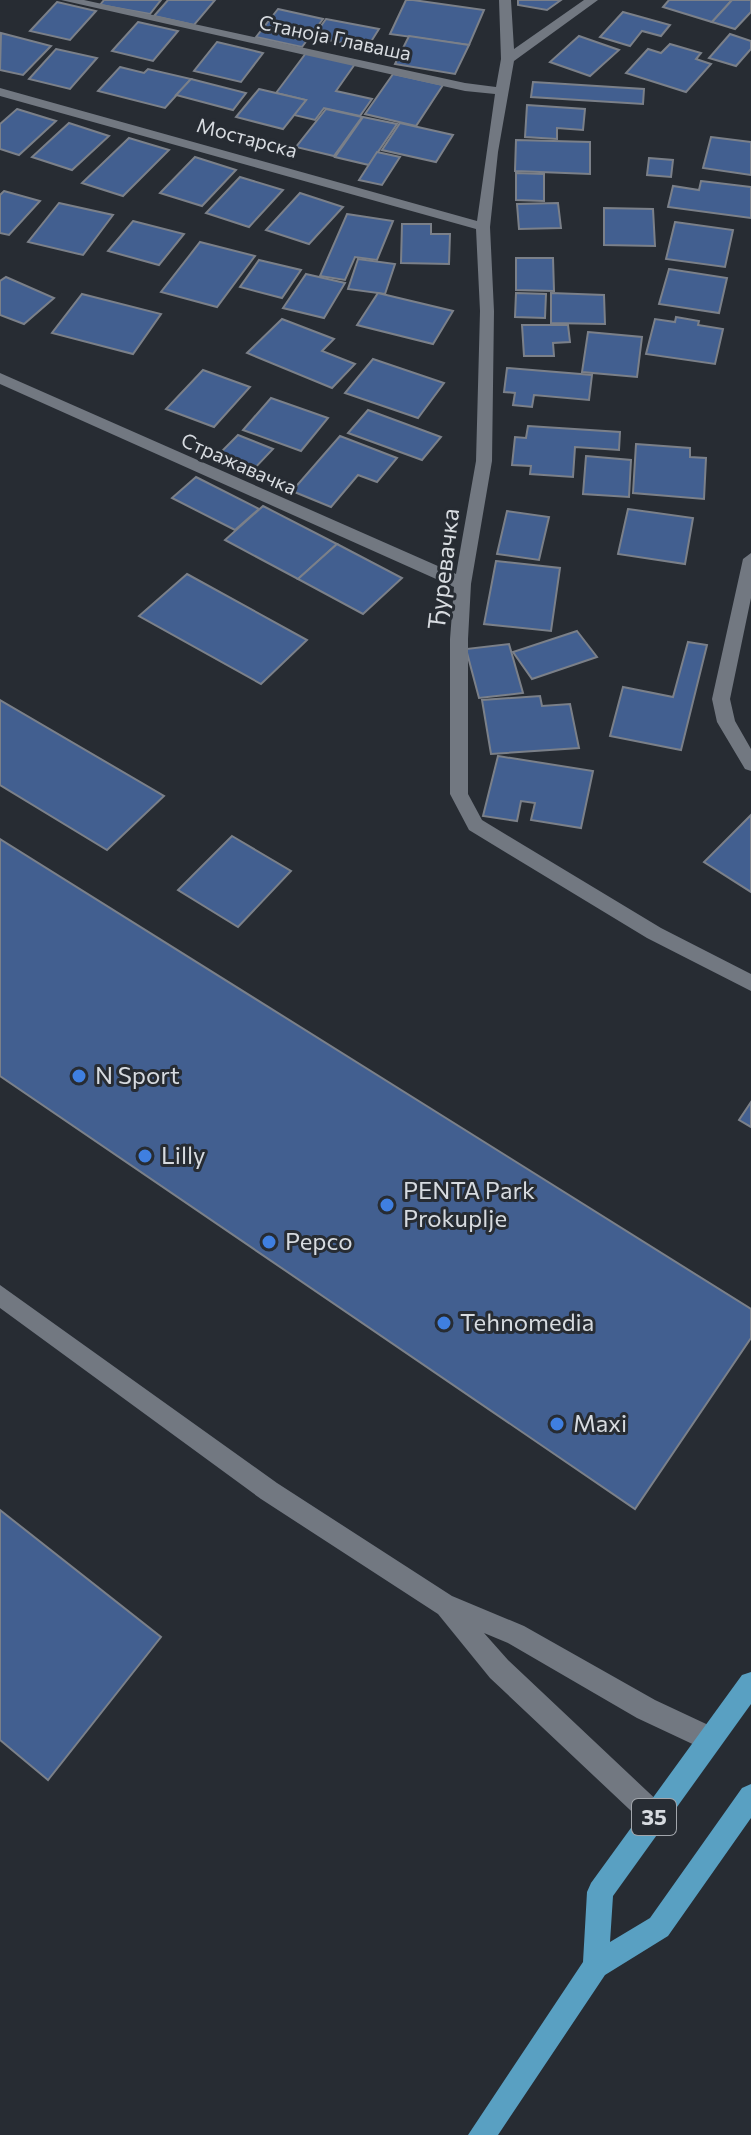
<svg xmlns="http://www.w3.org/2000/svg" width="751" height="2135" viewBox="0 0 751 2135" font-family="Commissioner,sans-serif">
<rect width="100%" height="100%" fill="#272c33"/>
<g fill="#425f90" stroke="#7b8089" stroke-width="2">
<polygon points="104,0 161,0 150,14 100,5"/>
<polygon points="168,0 215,0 194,25 154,16"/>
<polygon points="406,0 413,0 484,10 469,45 390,34"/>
<polygon points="518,0 561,0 547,10 518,5"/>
<polygon points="669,0 732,0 712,22 663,7"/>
<polygon points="732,0 751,0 751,12 735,29 712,22"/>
<polygon points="57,2 96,11 70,40 30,31"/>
<polygon points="278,9 323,19 302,47 256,37"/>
<polygon points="623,12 670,25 661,36 642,31 630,46 600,37"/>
<polygon points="326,19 379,29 367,48 313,37"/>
<polygon points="138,22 178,31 153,61 112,51"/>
<polygon points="1,33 51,46 23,75 0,70"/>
<polygon points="730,34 751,41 751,49 736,66 709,58"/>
<polygon points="409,36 469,45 455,74 395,64"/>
<polygon points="579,36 619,50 590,76 550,62"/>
<polygon points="217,42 263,53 241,82 194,71"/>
<polygon points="670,44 701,53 696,59 711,64 686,92 626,73 648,49 661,53"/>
<polygon points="56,49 97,58 70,89 29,79"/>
<polygon points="306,53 355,64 336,91 372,99 360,116 324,108 315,120 294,115 306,100 276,93"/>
<polygon points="120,67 144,73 148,69 191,79 165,108 98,91"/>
<polygon points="393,74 443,85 416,126 365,114"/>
<polygon points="191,79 246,93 233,110 176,95"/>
<polygon points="533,82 644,89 643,104 531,97"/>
<polygon points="259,89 276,93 306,100 283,129 236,117"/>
<polygon points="527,105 585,109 583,130 557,128 557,139 525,137"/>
<polygon points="17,109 56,121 19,155 0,149 0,124"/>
<polygon points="326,109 362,117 334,156 296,147"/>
<polygon points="363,117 397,124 369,165 335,157"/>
<polygon points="69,123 109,136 72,170 32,157"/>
<polygon points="400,123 453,135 436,162 382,150"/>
<polygon points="711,137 751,142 751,175 703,168"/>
<polygon points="129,138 169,150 123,196 82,183"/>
<polygon points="516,140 590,142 590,174 515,171"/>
<polygon points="377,152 400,157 382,185 359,180"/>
<polygon points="195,157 236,170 202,206 160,193"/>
<polygon points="649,158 673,160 671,177 647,175"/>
<polygon points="516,173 544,174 544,201 516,200"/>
<polygon points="240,177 283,190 249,227 206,213"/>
<polygon points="701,181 751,187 751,218 668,207 673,186 699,190"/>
<polygon points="4,191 40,201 9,235 0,233 0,195"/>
<polygon points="300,193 343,207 309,244 266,230"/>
<polygon points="59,203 113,215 83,255 28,242"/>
<polygon points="558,203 561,228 519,229 517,204"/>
<polygon points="604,208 653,209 655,246 604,245"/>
<polygon points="347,214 393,221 377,260 355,257 345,280 320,276"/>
<polygon points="133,221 184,234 159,265 108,251"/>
<polygon points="675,222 733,230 725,267 666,259"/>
<polygon points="402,224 431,224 431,234 450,234 449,264 401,263"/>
<polygon points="200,242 255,256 217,307 161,292"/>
<polygon points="516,258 553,258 554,291 516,290"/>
<polygon points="358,259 395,264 385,294 348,289"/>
<polygon points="259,260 301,270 282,298 240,287"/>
<polygon points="669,269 727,278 719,313 659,304"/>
<polygon points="306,274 345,283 324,318 283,308"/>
<polygon points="6,277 54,298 24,324 0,315 0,281"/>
<polygon points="378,293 453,311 433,344 357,325"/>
<polygon points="516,293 546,294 545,318 515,317"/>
<polygon points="551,293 604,295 605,324 551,323"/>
<polygon points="82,294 161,314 133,354 52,333"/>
<polygon points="676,317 699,321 698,325 723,329 715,364 646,354 655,319 675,322"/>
<polygon points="282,319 334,339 322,351 355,364 332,388 247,353"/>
<polygon points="522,325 568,325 570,342 553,343 554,356 524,356"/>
<polygon points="588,332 642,337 637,377 582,372"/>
<polygon points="373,359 444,383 418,418 345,393"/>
<polygon points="507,368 592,375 589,400 534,395 532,407 513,405 515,393 504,392"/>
<polygon points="203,370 250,387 214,427 166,409"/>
<polygon points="271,398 328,418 301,451 243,430"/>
<polygon points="368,410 441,437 422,460 348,433"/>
<polygon points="528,426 620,432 619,450 575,447 573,477 530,474 531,466 512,465 515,437 526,438"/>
<polygon points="238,435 273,449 252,471 216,457"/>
<polygon points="340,436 397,458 377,482 358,475 331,507 292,491"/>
<polygon points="636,444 690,448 690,457 706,458 704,499 633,493"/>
<polygon points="586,456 631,460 629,497 583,494"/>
<polygon points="196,477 259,509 235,530 172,498"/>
<polygon points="263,506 337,544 298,579 225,540"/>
<polygon points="628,509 693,518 685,564 618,554"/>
<polygon points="507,511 549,517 539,560 497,554"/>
<polygon points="337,544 402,578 363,614 298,579"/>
<polygon points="496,561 560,568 551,631 484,624"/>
<polygon points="187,574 307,640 261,684 139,616"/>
<polygon points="577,631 597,657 532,679 513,652"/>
<polygon points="688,642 707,645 681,750 610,736 623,687 673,697"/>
<polygon points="509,644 523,693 479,698 466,649"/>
<polygon points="540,696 542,706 570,704 579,748 491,754 482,700"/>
<polygon points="0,700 164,796 107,850 0,785"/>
<polygon points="498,756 593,771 581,828 531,820 535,803 521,801 517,821 483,816"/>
<polygon points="751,815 751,892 704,862"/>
<polygon points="232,836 291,871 238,927 178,890"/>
<polygon points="0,839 751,1309 751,1338 635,1509 0,1076"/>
<polygon points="751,1102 751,1127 739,1120"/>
<polygon points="0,1510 161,1637 48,1780 0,1740"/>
</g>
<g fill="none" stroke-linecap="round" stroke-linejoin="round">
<g fill="#727881" fill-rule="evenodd">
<polygon points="61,0 84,0 465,83 496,87 501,59 499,0 511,0 514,49 584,0 598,0 514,61 498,152 490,227 494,311 492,461 471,584 468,639 468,794 482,820 661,928 751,974 751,991 647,938 469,830 450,794 450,639 454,587 0,384 0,373 456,574 476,461 480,311 476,229 0,96 0,88 477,221 495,94 465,91"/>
<polygon points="751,553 751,598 730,699 735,721 751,749 751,771 745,769 717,722 712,699 743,559"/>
<polygon points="0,1285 277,1483 452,1596 524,1626 655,1700 719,1730 722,1739 719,1748 710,1751 701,1748 637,1718 508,1643 484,1633 508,1660 664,1807 668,1816 664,1825 655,1829 646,1825 490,1678 438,1614 261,1499 0,1308"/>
</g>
<polygon fill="#59a0c2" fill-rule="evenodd" points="751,1672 751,1704 613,1896 610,1942 650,1918 742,1788 751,1784 751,1818 668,1936 605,1975 498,2135 468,2135 583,1962 587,1892 591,1883 742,1675"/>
</g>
<g fill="#3f7fe0" stroke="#272c33" stroke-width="3">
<circle cx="79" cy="1076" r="8"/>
<circle cx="145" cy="1156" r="8"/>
<circle cx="387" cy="1205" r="8"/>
<circle cx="269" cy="1242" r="8"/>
<circle cx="444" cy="1323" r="8"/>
<circle cx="557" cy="1424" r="8"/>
</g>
<g text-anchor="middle" stroke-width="6" stroke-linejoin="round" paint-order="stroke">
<g font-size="20" fill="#d7dbe0" stroke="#272c33">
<text transform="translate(335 38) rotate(12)" y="7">Станоја Главаша</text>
<text transform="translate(247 138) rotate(15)" y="7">Мостарска</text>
<text transform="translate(239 464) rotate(24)" y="7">Стражавачка</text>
</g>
<rect fill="#272c33" stroke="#a2a6ac" stroke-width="2" x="632" y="1799" width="44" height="36" rx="6"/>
<g font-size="22" font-weight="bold" fill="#d7dbe0">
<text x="654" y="1825">35</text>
</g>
<g font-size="24" fill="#d7dbe0" stroke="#272c33">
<text transform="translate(444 569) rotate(-83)" y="8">Ђуревачка</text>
</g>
<g font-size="24" fill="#d7dbe0" stroke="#272c33" text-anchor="start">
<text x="95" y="1084">N Sport</text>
<text x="161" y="1164">Lilly</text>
<text x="403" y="1199">PENTA Park<tspan x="403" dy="28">Prokuplje</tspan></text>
<text x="285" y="1250">Pepco</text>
<text x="460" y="1331">Tehnomedia</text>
<text x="573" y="1432">Maxi</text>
</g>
</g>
</svg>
